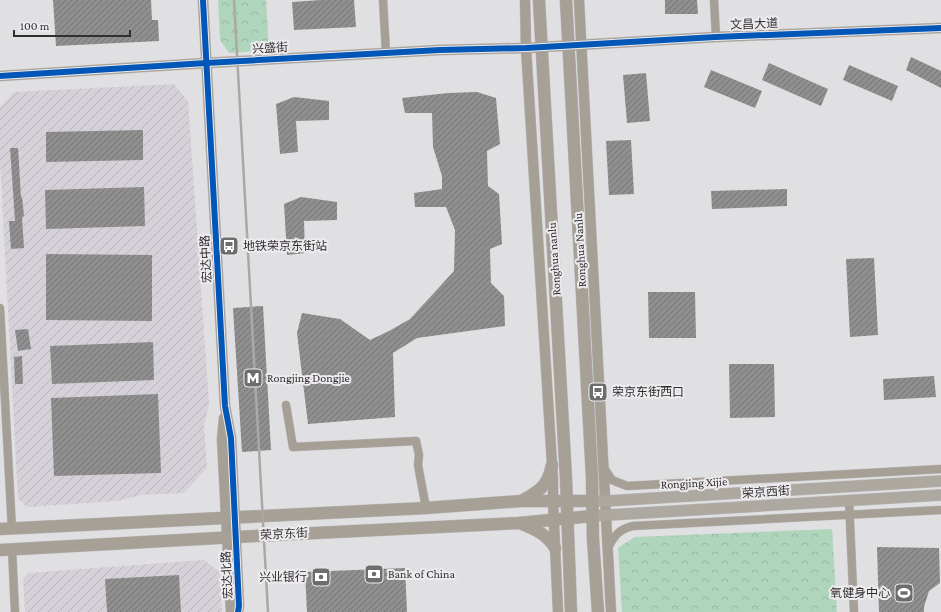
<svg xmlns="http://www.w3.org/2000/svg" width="941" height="612" viewBox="0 0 941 612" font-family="'Crimson Pro','Noto Sans SC',serif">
<defs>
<pattern id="industrial-furrows" width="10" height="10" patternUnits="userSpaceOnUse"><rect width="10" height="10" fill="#d6d1d8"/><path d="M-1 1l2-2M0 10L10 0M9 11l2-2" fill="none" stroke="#b8b4ba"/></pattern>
<pattern id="park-crowns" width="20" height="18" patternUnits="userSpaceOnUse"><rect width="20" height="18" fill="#afd5bd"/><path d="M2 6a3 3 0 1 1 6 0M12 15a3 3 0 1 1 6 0" fill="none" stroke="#97b7a3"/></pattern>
<pattern id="building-hatch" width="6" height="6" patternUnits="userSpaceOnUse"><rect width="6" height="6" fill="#908f90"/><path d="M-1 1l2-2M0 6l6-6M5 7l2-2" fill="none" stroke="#767576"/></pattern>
</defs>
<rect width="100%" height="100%" fill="#e0dfe1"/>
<g fill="url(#industrial-furrows)">
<polygon points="174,84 188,101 209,404 204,426 207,468 184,493 141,495 118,501 27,507 18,499 0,160 0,107 14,92"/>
<polygon points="204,560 220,572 222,612 25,612 23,579 28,573"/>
</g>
<g fill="url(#park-crowns)">
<polygon points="218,0 266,0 269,50 229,53 220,40"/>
<polygon points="832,529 837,612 622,612 618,548 635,537"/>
</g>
<g fill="url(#building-hatch)">
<polygon points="53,0 151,0 152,20 158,20 159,41 56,46"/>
<polygon points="321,0 354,0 356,27 294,30 292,2"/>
<polygon points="665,0 697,0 698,14 665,14"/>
<polygon points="911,57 941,71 941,88 906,70"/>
<polygon points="769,63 828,89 821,106 762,80"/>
<polygon points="849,65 898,86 892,101 843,80"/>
<polygon points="711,70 762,91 755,108 704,87"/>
<polygon points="646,73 650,121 627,123 623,75"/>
<polygon points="477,92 496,98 500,144 487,151 488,186 499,194 502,244 490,249 491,283 504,296 505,326 417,338 393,353 395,417 308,424 297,333 302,313 340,319 370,340 389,331 410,319 454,271 455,230 446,207 415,207 414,193 442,189 442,176 433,147 432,113 405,113 402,98 448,93"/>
<polygon points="294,97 329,101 329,120 296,121 298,152 280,154 276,104"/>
<polygon points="143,130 143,160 46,162 46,132"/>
<polygon points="631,140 634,194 609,195 606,141"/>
<polygon points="10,148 18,148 21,197 22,197 24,216 22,217 24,248 11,249 9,221 15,221"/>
<polygon points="144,187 145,226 46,229 45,190"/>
<polygon points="787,189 787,206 712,209 711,191"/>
<polygon points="301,197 337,202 337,220 304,221 305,253 287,255 284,204"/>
<polygon points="46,254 152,255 152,321 46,320"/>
<polygon points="874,258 878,335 850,337 846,259"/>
<polygon points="648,292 695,292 696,338 649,338"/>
<polygon points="263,306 271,450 242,452 233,308"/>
<polygon points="28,329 31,349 18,351 15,330"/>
<polygon points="153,342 154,380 52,384 50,346"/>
<polygon points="22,356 23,384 15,384 14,357"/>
<polygon points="729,364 774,364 775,417 730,418"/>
<polygon points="934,376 936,397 884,400 883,379"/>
<polygon points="158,394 161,473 54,476 51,398"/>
<polygon points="877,547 939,548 940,583 929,591 924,607 924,612 879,612"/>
<polygon points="405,568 407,612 307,612 305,572"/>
<polygon points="179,575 181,612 107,612 105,579"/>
</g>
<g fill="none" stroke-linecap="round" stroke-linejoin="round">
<defs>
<g id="minor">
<polyline points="383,0 386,53"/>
<polyline points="714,0 716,37"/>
<polyline points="0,308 12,529"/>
<polyline points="286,405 293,447 416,441 419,455 418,465 426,508"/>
<polyline points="604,468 612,480 627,486 941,469"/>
<polyline points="849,500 854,612"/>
<path d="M 608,548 C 614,536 619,529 633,526 L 941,510"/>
<polyline points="12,549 15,612"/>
</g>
<g id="tertiary">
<polyline points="203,0 225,406 231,438 239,606 238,612"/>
<polyline points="525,0 526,48 553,480 553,501 558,612"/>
<polyline points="579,0 611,612"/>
<polyline points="0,76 206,63 440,50 526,48 716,37 941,28"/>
<polyline points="224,418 222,439 231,612"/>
</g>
<g id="secondary">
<polyline points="592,501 606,501 941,481"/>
<polyline points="592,516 941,495"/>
</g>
<g id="primary">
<polyline points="539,0 566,479 571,612"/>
<polyline points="566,0 592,477 593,539 598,612"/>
<path d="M 523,500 C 540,491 548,485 552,465"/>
<path d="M 520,523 C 534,529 547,534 555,548"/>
<polyline points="0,529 426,508 521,501 592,501"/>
<polyline points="0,550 236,537 519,523 592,516"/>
</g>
</defs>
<use href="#minor" stroke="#bdbcbe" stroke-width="9"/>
<use href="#tertiary" stroke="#bdbcbe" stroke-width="11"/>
<use href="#secondary" stroke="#bdbcbe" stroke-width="12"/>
<use href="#primary" stroke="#bdbcbe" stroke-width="13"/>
<use href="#minor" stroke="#a69f96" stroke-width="8"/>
<use href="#tertiary" stroke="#a69f96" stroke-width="10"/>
<use href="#secondary" stroke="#ada8a0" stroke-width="11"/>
<use href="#primary" stroke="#a6a096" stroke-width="12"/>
<polyline stroke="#aba8a6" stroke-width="2.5" points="234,0 268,612"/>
<defs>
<g id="cycleway">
<polyline points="203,0 225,406 231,438 239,606 238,612"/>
<polyline points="0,76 206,63 440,50 526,48 716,37 941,28"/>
</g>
</defs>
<use href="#cycleway" stroke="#eeebef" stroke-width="8"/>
<use href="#cycleway" stroke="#0057b8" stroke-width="6"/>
</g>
<defs>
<symbol id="bus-square" viewBox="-11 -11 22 22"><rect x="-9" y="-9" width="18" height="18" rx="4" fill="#6e6d6e" stroke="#eeebef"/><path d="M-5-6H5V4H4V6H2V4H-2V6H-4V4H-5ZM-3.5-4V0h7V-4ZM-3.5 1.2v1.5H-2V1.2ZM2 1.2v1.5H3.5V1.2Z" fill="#fff"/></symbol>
<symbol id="metro-square" viewBox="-11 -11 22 22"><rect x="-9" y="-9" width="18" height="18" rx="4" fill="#6e6d6e" stroke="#eeebef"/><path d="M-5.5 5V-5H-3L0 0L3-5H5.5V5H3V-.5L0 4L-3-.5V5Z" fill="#fff"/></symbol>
<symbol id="bank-square" viewBox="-11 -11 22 22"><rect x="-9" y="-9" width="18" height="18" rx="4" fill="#6e6d6e" stroke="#eeebef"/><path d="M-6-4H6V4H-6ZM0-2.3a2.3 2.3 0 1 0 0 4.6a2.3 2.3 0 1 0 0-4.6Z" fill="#fff"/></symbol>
<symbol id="stadium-square" viewBox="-11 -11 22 22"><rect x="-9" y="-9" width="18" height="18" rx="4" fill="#6e6d6e" stroke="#eeebef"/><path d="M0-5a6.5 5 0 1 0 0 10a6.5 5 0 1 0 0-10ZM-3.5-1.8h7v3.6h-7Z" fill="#fff"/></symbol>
</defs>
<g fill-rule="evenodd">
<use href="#bus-square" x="218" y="235" width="22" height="22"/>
<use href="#metro-square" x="242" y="367" width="22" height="22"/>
<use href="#bus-square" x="587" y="381" width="22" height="22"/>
<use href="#bank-square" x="363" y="563" width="22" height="22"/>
<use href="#bank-square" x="310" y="566" width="22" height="22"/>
<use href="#stadium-square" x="893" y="582" width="22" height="22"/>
</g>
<g text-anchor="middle" stroke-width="4" stroke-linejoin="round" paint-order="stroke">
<g font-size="12" fill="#302f30" stroke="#eeebef">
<text transform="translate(754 24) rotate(-2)" y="4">文昌大道</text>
<text transform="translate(270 48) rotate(-3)" y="4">兴盛街</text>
<text transform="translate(580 250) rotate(-93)" y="4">Ronghua Nanlu</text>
<text transform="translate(206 259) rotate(-93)" y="4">宏达中路</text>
<text transform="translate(554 259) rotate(-94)" y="4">Ronghua nanlu</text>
<text transform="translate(694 483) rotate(-3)" y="4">Rongjing Xijie</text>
<text transform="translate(766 492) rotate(-4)" y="4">荣京西街</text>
<text transform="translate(284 534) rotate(-3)" y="4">荣京东街</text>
<text transform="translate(227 575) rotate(-93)" y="4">宏达北路</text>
</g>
<g font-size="12" fill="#302f30" stroke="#eeebef" text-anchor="start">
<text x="243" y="250">地铁荣京东街站</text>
<text x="267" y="382">Rongjing Dongjie</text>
<text x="612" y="396">荣京东街西口</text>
<text x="388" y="578">Bank of China</text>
<text x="307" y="581" text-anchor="end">兴业银行</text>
<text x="890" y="597" text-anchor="end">氧健身中心</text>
</g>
</g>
<path d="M14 30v6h116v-6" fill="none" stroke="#302f30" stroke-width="2"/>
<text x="20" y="30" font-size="12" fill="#302f30" stroke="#eeebef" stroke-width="3" paint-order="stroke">100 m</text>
</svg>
